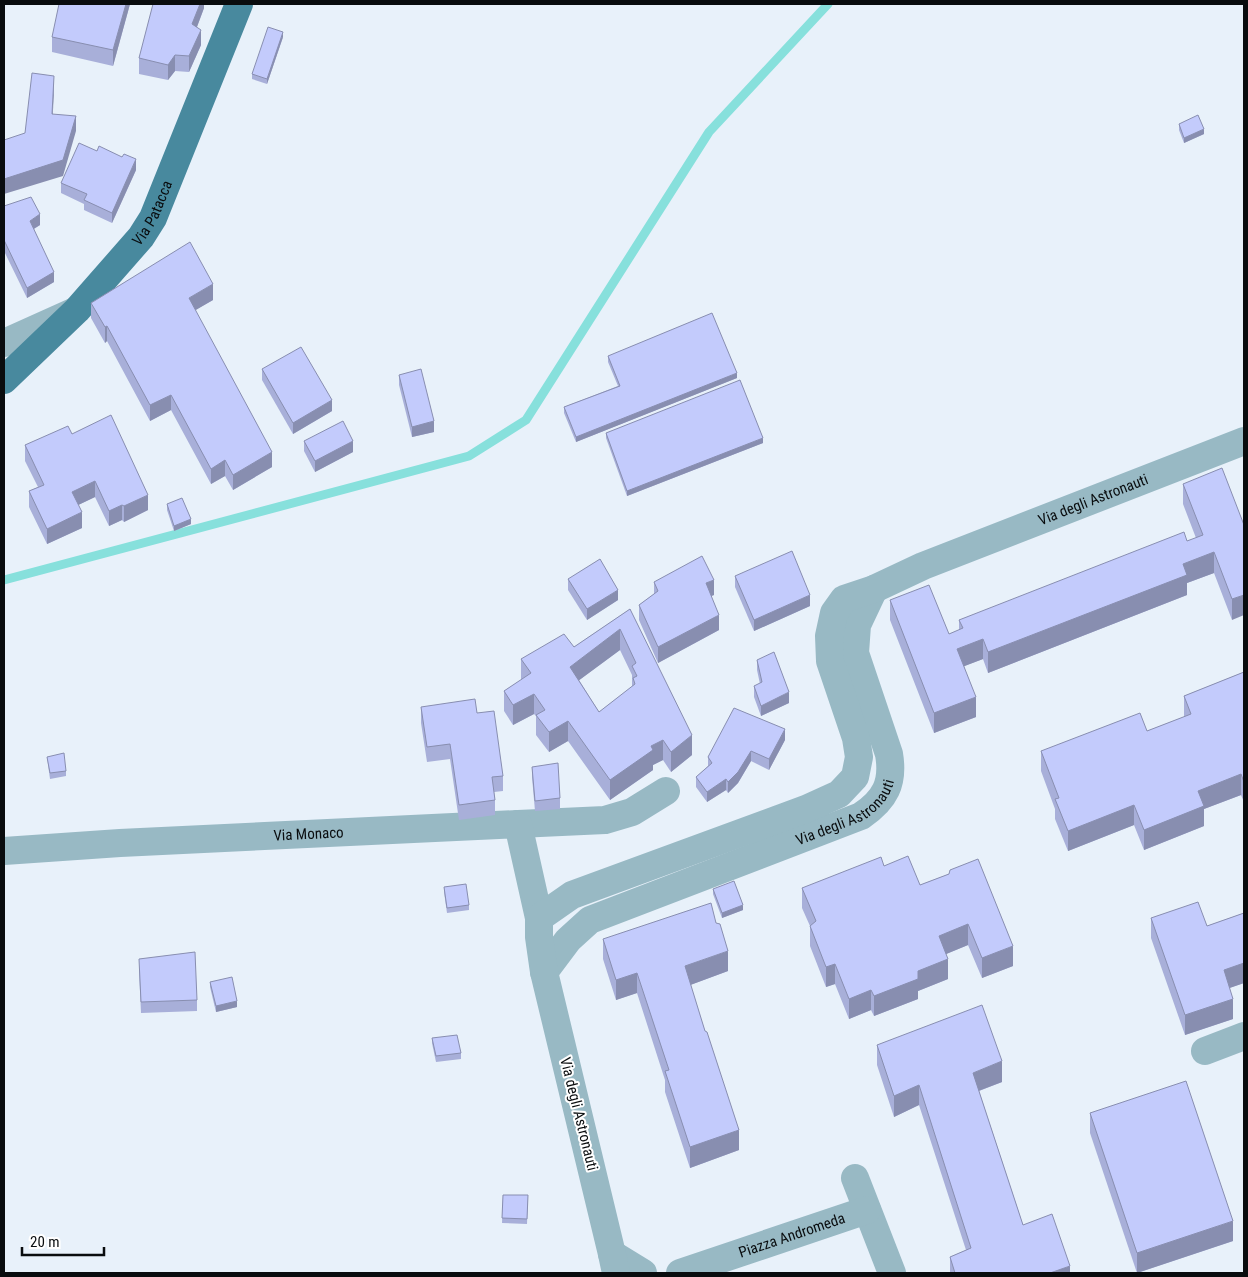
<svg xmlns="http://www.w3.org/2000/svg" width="1248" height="1277" viewBox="0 0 1248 1277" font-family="'Roboto Condensed',sans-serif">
<rect width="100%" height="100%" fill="#e8f1fa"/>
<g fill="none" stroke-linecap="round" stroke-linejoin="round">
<polyline stroke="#87e0dc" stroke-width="9" points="4,580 469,456 526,420 709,132 828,4"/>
<g stroke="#98b9c4" stroke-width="28">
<polyline points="4,343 73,312"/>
<polyline points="518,824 605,820 632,812 666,791"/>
<path id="s1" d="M 4,851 L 120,843 L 518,824 L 539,918"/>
<path id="s2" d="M 544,972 L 568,940 L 590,920 L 861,816 C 885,800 894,783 889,754 L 855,653 L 857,625 L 874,589"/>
<polyline points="1205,1051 1244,1036"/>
<polyline points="855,1178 892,1273"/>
<polyline points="612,1254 643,1273"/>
<path id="s3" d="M 616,1273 L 612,1254 L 544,972 L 539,937 L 539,918 L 572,895 L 806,809 L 839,794 L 855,777 L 859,757 L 856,738 L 830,661 L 829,636 L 834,613 L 844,599 L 874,589 L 923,566 L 1244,441"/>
<path id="s4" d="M 680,1273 L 867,1210"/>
</g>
<path stroke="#48899e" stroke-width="28" id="s5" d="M 4,380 L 77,310 L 141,237 L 153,218 L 239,4"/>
</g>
<g fill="#a8afd9" fill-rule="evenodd">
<polygon points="130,4 113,66 52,52 52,37"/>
<polygon points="204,4 204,8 197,27 201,45 189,72 175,71 168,80 139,74 139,58"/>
<polygon points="283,37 267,84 252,79 252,74"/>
<polygon points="1179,124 1204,134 1184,143 1179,130"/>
<polygon points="136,170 112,223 84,210 84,204 61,193 61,183"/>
<polygon points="4,206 40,225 34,229 54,282 27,298 4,251"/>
<polygon points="213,300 195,310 272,467 233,490 225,476 211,484 171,410 150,421 107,341 105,343 91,318 91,303"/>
<polygon points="608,356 737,378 576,442 564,413 564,407 618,386 608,362"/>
<polygon points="262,369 332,411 293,434 262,380"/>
<polygon points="399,375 434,432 412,437 399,385"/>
<polygon points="606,433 763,443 627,496 606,438"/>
<polygon points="72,434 148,510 124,522 122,520 109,526 95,497 78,505 82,528 47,544 29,507 29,491 38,487 25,461 25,445"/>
<polygon points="304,441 353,452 315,472 304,451"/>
<polygon points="1183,484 1244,525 1232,620 1214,573 1187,583 1187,595 988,673 983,659 964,666 976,717 934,733 890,620 890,600 949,634 959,630 959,620 1196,538 1183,504"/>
<polygon points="167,504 191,524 174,531 167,510"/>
<polygon points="735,576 810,606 754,631 735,587"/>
<polygon points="568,579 618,600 587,620 568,590"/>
<polygon points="654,582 714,595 711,596 719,630 658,663 639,620 639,605 654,594"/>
<path d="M 630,609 L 692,755 L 671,772 L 663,760 L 653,765 L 653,770 L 610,800 L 568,741 L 549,752 L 536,735 L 536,716 L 534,714 L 513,725 L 504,711 L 504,691 L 521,680 L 521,659 L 574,647 ZM 620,650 L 632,675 L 632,687 L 599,712 L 579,680 Z"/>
<polygon points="757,660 789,703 761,716 754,697 754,686 760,684 757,670"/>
<polygon points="1244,672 1244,802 1241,795 1204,809 1204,826 1144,850 1134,825 1068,851 1055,819 1055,809 1041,771 1041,751 1147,731 1184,717 1184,696"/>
<polygon points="421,707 477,713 503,776 503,791 494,792 495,800 495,815 459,820 450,759 427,762 421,723"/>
<polygon points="785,740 769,770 751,761 738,783 728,793 726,790 707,802 696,787 696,777 708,766 708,757"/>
<polygon points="47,757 66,771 66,776 50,779"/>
<polygon points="532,767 560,798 560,809 535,811 532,777"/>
<polygon points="884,866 920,885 949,874 1013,966 982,978 968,945 946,954 948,979 918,991 918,999 874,1016 871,1010 849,1019 835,984 826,987 810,946 810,926 802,908 802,888"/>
<polygon points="444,887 469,905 469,910 447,913 444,892"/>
<polygon points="713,889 743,910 722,918 713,894"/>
<polygon points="1244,913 1244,983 1229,988 1233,1019 1185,1035 1151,938 1151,918 1207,926"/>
<polygon points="603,939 728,971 690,985 705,1031 739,1150 690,1168 665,1092 665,1080 637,993 616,1000 603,959"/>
<polygon points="139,970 197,1000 197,1011 141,1013"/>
<polygon points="210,982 237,1007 216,1012 210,987"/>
<polygon points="432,1038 461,1053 461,1059 436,1062 432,1043"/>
<polygon points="877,1045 1002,1082 979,1091 1023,1225 1070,1273 950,1273 950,1257 966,1250 919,1105 894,1117 877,1065"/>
<polygon points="1090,1113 1233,1241 1137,1273 1090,1133"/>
<polygon points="503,1195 528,1195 527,1224 502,1223"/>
</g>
<g fill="#888eb0">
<polygon points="126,4 130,4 113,66 113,50"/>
<polygon points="200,4 204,4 204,8 192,40 192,24"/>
<polygon points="201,30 201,45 189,72 189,56"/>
<polygon points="283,32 283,37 267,84 267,79"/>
<polygon points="175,55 175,71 168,80 168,65"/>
<polygon points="54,76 54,91 52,129 52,114"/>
<polygon points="76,116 76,131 63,176 4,194 4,179"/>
<polygon points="1204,129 1204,134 1184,143 1184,138"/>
<polygon points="136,159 136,170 112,223 112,213"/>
<polygon points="40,214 40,225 30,231 30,221"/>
<polygon points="54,272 54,282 27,298 27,288"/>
<polygon points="213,284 213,300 189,314 189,298"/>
<polygon points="107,326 107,341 105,343 105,327"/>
<polygon points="737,373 737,378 576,442 576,437"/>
<polygon points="171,395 171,410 150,421 150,405"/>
<polygon points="332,400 332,411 293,434 293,423"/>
<polygon points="434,421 434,432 412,437 412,427"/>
<polygon points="763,438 763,443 627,496 627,491"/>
<polygon points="353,441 353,452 315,472 315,461"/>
<polygon points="272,452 272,467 233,490 233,475"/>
<polygon points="225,460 225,476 211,484 211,469"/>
<polygon points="95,481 95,497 72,508 72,492"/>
<polygon points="148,495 148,510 124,522 124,506"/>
<polygon points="122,505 122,520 109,526 109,511"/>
<polygon points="82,512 82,528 47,544 47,529"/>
<polygon points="191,519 191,524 174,531 174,526"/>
<polygon points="1214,552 1214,573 1187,583 1187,595 988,673 988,652 1183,564"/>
<polygon points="714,580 714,595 706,598 706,583"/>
<polygon points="618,590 618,600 587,620 587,609"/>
<polygon points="810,595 810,606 754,631 754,620"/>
<polygon points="1244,595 1244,615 1232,620 1232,599"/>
<polygon points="719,615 719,630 658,663 658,647"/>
<polygon points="620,629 620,650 570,687 570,667"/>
<polygon points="983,639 983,659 957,669 957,649"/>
<polygon points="789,692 789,703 761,716 761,706"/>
<polygon points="534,694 534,714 513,725 513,705"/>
<polygon points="976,697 976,717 934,733 934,713"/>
<polygon points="568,721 568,741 549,752 549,732"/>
<polygon points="785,729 785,740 769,770 769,759"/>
<polygon points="692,735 692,755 671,772 671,752"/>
<polygon points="663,740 663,760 653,765 653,770 610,800 610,780 651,746"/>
<polygon points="751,751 751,761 738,783 728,793 728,782"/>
<polygon points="1241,774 1241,795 1204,809 1204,826 1144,850 1144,830 1198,791"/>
<polygon points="726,779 726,790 707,802 707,792"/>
<polygon points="1134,805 1134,825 1068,851 1068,831"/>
<polygon points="743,905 743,910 722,918 722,913"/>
<polygon points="968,924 968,945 939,957 939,936"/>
<polygon points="1013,946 1013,966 982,978 982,958"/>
<polygon points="728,951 728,971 685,987 685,966"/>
<polygon points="948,959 948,979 918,991 918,999 874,1016 874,996 918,971"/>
<polygon points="1244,963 1244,983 1224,990 1224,970"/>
<polygon points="835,964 835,984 826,987 826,967"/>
<polygon points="637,973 637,993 616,1000 616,980"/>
<polygon points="871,990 871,1010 849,1019 849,999"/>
<polygon points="1233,999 1233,1019 1185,1035 1185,1015"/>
<polygon points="237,1001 237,1007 216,1012 216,1006"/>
<polygon points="1002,1061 1002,1082 973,1093 973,1073"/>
<polygon points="919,1085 919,1105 894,1117 894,1096"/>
<polygon points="739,1130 739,1150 690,1168 690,1147"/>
<polygon points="1233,1221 1233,1241 1137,1273 1137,1253"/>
<polygon points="1070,1266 1070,1273 1050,1273"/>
</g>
<g fill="#c3cbfc" stroke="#888eb0" fill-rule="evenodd">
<polygon points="59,4 126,4 113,50 52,37"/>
<polygon points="153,4 200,4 192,24 201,30 189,56 175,55 168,65 139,58"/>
<polygon points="268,27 283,32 267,79 252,74"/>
<polygon points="32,73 54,76 52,114 76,116 63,160 4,179 4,140 25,133"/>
<polygon points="1198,115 1204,129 1184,138 1179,124"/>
<polygon points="79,143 97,151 99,146 122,157 124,154 136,159 112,213 84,200 87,194 61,183"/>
<polygon points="31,197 40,214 30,221 54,272 27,288 4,240 4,206"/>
<polygon points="190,242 213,284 189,298 272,452 233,475 225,460 211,469 171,395 150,405 107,326 105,327 91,303"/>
<polygon points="712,313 737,373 576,437 564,407 620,386 608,356"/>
<polygon points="301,347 332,400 293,423 262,369"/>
<polygon points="421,369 434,421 412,427 399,375"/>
<polygon points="740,380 763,438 627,491 606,433"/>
<polygon points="111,415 148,495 124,506 122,505 109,511 95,481 72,492 82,512 47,529 29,491 44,485 25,445 68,426 72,434"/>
<polygon points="343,421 353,441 315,461 304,441"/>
<polygon points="1222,468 1244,525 1244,595 1232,599 1214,552 1183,564 1187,575 988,652 983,639 957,649 976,697 934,713 890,600 929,585 949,634 963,628 959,620 1184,532 1187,541 1203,535 1183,484"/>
<polygon points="182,498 191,519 174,526 167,504"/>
<polygon points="792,551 810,595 754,620 735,576"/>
<polygon points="702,556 714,580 706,583 719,615 658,647 639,605 658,591 654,582"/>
<polygon points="600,559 618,590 587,609 568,579"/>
<path d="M 630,609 L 692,735 L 671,752 L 663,740 L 651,746 L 653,750 L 610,780 L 568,721 L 549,732 L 536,715 L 545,710 L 534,694 L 513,705 L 504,691 L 531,673 L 521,659 L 564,634 L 574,647 ZM 620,629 L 636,663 L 632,666 L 637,676 L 633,678 L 635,684 L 599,712 L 570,667 Z"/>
<polygon points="774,652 789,692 761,706 754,686 762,682 757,660"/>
<polygon points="1244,672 1244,782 1241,774 1198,791 1204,806 1144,830 1134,805 1068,831 1055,799 1059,798 1041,751 1140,713 1147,731 1191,714 1184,696"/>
<polygon points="475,699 477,713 494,711 503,776 492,777 495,800 459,805 450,744 427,747 421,707"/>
<polygon points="734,708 785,729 769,759 751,751 738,772 728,782 726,779 707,792 696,777 712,763 708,757"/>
<polygon points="64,753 66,771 50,773 47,757"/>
<polygon points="558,763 560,798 535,801 532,767"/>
<polygon points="908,856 920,885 949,874 950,870 978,859 1013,946 982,958 968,924 939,936 948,959 918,971 918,979 874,996 871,990 849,999 835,964 826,967 810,926 816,921 802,888 881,857 884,866"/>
<polygon points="734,881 743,905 722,913 713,889"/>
<polygon points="466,884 469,905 447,908 444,887"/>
<polygon points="1198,902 1207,926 1244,913 1244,963 1224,970 1233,999 1185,1015 1151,918"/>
<polygon points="711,903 716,923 720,924 728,951 685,966 705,1031 707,1032 739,1130 690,1147 665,1071 669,1070 637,973 616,980 603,939"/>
<polygon points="195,952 197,1000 141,1002 139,959"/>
<polygon points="232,977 237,1001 216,1006 210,982"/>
<polygon points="982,1005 1002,1061 973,1073 1023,1225 1052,1214 1070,1266 1050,1273 955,1273 950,1257 971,1248 919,1085 894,1096 877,1045"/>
<polygon points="457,1035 461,1053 436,1056 432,1038"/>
<polygon points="1186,1081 1233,1221 1137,1253 1090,1113"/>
<polygon points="503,1195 528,1195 527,1219 502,1218"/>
</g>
<g text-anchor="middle" stroke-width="4" stroke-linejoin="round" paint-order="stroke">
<g font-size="15" fill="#090c0e" stroke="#fff">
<text dy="5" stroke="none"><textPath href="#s5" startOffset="225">Via Patacca</textPath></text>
<text dy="5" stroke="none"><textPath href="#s3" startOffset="1168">Via degli Astronauti</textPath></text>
<text dy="5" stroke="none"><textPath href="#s2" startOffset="349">Via degli Astronauti</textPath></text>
<text dy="5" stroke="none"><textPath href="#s1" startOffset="305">Via Monaco</textPath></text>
<text transform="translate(579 1114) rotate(76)" y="5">Via degli Astronauti</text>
<text dy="5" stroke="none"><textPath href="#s4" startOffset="118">Piazza Andromeda</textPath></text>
</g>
</g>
<rect width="1248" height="1277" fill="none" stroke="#090c0e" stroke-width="10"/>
<path d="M22 1247v8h82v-8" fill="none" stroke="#090c0e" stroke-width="2.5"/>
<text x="30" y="1247" font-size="15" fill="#090c0e" stroke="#ffffff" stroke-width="4" paint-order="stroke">20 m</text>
</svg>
